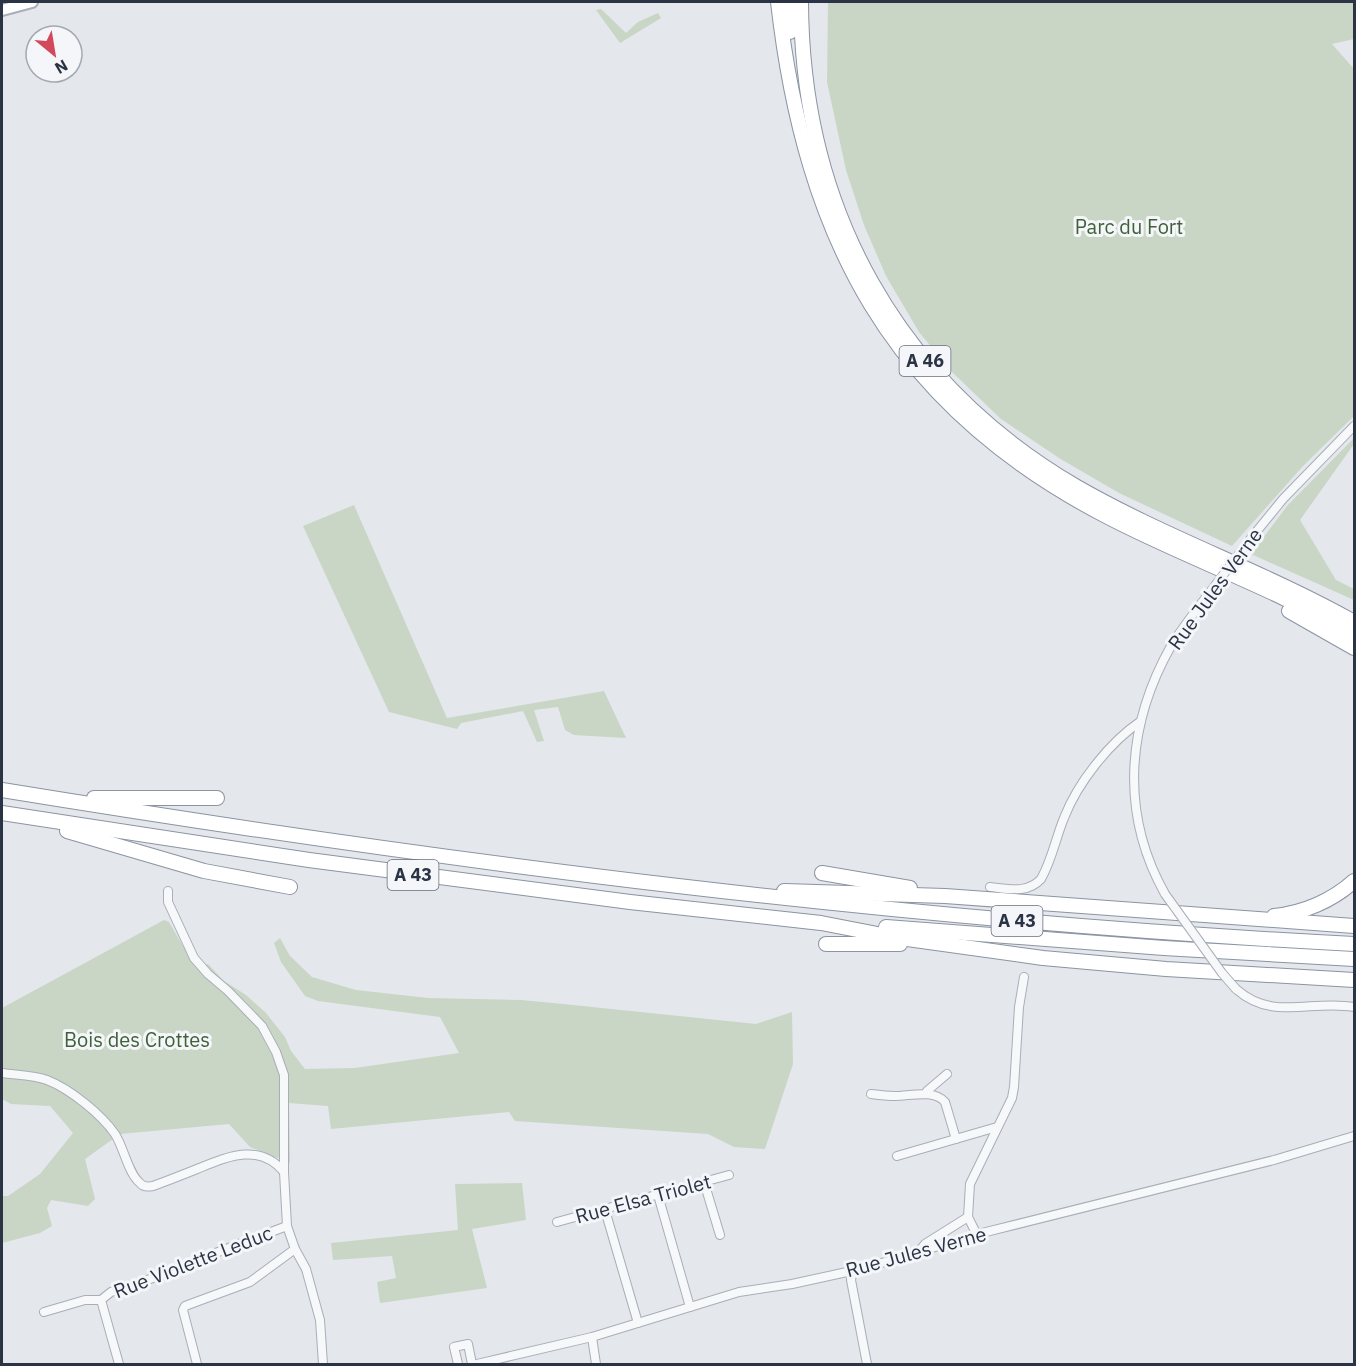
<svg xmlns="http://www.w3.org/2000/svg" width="1356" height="1366" viewBox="0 0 1356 1366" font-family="'IBM Plex Sans',sans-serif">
<rect width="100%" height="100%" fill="#e4e7ec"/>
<g fill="#c9d6c5">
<polygon points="828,2 1354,2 1354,39 1332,44 1354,69 1354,416 1303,466 1232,546 1119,493 1059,458 1001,419 952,372 919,332 886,276 864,225 846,170 827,82"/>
<polygon points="601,9 626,33 638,22 658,13 661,18 620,43 596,10"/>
<polygon points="1354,438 1354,444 1300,520 1336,580 1354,589 1354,600 1251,554 1287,506"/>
<polygon points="354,505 447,718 604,691 626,738 574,735 565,730 558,707 534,710 544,741 537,742 523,711 461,723 457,729 389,712 303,526"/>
<polygon points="164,920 169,922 195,967 208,964 224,981 246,995 266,1013 285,1037 291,1051 305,1069 355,1068 459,1053 440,1017 318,1001 305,996 281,962 274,943 280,938 290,956 312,977 356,990 428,998 521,1000 573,1005 756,1024 792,1012 793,1064 765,1149 734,1147 708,1134 515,1121 509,1112 331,1129 328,1106 289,1103 290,1163 250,1147 229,1124 120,1134 85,1159 95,1199 88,1206 51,1200 47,1208 52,1226 40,1233 2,1243 2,1196 8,1196 40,1174 73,1133 50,1106 11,1104 2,1099 2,1008"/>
<polygon points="522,1183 526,1220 472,1229 487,1288 380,1303 377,1282 396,1278 392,1256 333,1260 331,1243 458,1230 455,1184"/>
</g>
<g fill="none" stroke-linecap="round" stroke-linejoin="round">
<defs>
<g id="street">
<polyline points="1248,542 1283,499 1354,426"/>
<path d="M 990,887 C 1009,889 1027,894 1041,879 C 1052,860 1056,837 1064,818 C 1078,782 1110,742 1141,721"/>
<polyline points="168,891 168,902 194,958 208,974 228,991 262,1026 276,1052 284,1075 284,1172"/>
<path d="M 1165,894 C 1120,814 1126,726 1171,646 C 1184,625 1199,606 1214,587"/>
<path d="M 1236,989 C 1273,1022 1312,999 1354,1007"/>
<path d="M 2,1073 C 16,1075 34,1075 47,1080 C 70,1089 101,1114 115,1134 C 124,1148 128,1173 140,1183 C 143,1187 148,1187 153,1186 C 167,1181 182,1175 197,1169 C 227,1157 259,1142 284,1172 L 287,1226 L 295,1249 L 306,1269 L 320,1320 L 323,1364"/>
<path d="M 871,1094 C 879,1095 887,1096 895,1096 C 910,1096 934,1089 945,1102 L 956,1139"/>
<polyline points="927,1094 927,1091 947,1074"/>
<polyline points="897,1156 997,1127"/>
<polyline points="704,1182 720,1235"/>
<polyline points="658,1195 690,1307"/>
<polyline points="605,1210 638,1323"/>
<polyline points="557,1222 729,1175"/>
<polyline points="977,1235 968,1217 970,1184 1012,1098 1014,1087 1019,1007 1024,977"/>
<polyline points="920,1250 925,1244 968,1217"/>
<polyline points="853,1270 851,1280 867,1364"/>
<polyline points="101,1300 119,1364"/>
<polyline points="44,1312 85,1300 101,1300 111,1292 168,1273 197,1260 287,1226"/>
<polyline points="592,1337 596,1364"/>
<polyline points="197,1364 183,1310 185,1306 250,1282 295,1249"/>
<polyline points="458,1364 454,1347 468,1344 472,1364"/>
<polyline points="477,1364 592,1337 739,1292 792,1284 865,1268 982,1233 1274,1160 1354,1136"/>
</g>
<polyline id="secondary" points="2,10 32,2"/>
<g id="highway">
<path d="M 778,2 C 805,237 890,404 1106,516 C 1188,559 1276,588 1354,636"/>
<polyline points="789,2 790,32"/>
<path d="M 801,2 C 802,209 897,382 1077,487 C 1166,538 1265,572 1354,622"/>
<polyline points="1289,611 1354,648"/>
<path d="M 2,790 C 450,863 901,921 1354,944"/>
<polyline points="94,798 217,798"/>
<polyline points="2,813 309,860 630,902 821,923 893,937 1043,958 1166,969 1354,980"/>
<polyline points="67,831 204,871 290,887"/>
<polyline points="822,873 910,888"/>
<polyline points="784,891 945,896 1354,926"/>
<path d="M 1274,916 C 1303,913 1332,901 1354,881"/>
<polyline points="886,927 1164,948 1354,959"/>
<polyline points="826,944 900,944"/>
</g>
</defs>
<use href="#street" stroke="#a9aeb7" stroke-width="10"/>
<use href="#secondary" stroke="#a9aeb7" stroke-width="14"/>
<use href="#highway" stroke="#8b94a3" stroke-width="16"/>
<use href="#street" stroke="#f7f8fa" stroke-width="8"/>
<use href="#secondary" stroke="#fff" stroke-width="10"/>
<use href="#highway" stroke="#fff" stroke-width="14"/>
<defs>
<g id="street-bridge">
<polyline points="1214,587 1248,542"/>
<polyline points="1165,894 1222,973 1236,989"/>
</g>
</defs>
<use href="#street-bridge" stroke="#a9aeb7" stroke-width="10" stroke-linecap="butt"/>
<use href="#street-bridge" stroke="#f7f8fa" stroke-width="8"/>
</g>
<g text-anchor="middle" stroke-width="6" stroke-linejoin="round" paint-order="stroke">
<g fill="#f4f6f9" stroke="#676e7b" stroke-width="1.5">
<rect x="899.5" y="346" width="51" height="30" rx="4.5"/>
<rect x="387.5" y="860" width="51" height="30" rx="4.5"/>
<rect x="991.5" y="906" width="51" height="30" rx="4.5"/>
</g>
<g font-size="18" font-weight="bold" fill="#2b3445">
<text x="925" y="367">A 46</text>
<text x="413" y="881">A 43</text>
<text x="1017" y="927">A 43</text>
</g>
<g font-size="20" fill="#3f6138" stroke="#f4f6f9">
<text x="1129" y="234">Parc du Fort</text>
<text x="137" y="1047">Bois des Crottes</text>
</g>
<g font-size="20" fill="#2b3445" stroke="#f4f6f9">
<text transform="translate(1215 589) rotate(-54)" y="7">Rue Jules Verne</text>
<text transform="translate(643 1199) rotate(-15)" y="7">Rue Elsa Triolet</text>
<text transform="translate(916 1252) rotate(-15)" y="7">Rue Jules Verne</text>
<text transform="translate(193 1262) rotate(-21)" y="7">Rue Violette Leduc</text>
</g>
</g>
<rect width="1356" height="1366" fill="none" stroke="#2b3445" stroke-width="6"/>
<g transform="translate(54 54) rotate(150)"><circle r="28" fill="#f4f6f9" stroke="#a4a8b1" stroke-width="1.5"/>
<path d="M0-4.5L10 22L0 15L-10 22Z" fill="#d1495b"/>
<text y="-9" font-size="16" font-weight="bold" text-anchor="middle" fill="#2b3445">N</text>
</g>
</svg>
